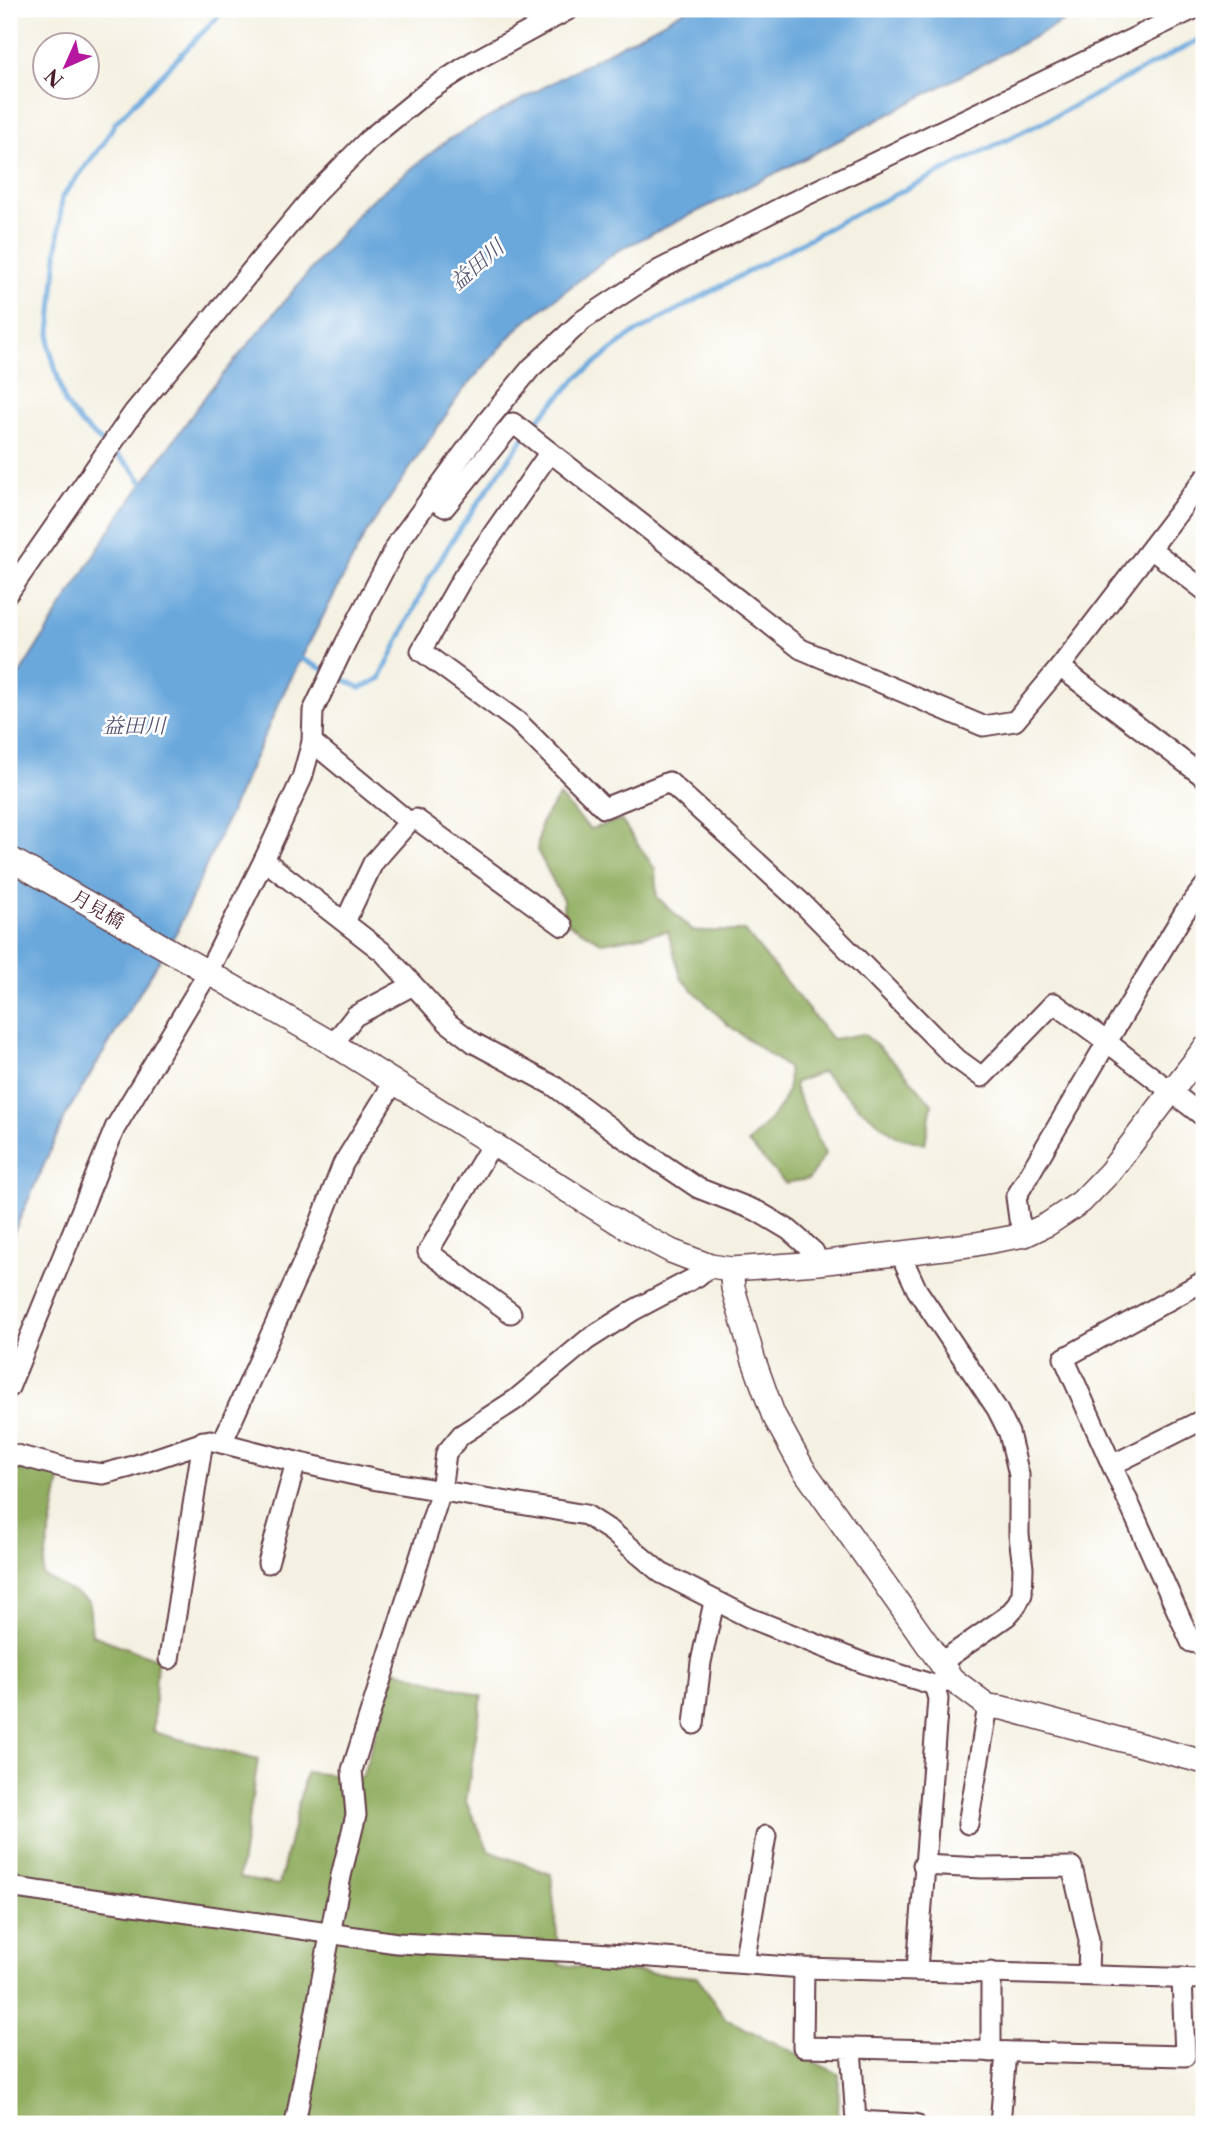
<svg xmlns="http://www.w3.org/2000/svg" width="1213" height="2133" viewBox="0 0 1213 2133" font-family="'Libre Caslon Text','Noto Serif JP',serif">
<rect width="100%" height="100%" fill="#fff"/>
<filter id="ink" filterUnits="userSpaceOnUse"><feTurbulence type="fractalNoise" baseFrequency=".0143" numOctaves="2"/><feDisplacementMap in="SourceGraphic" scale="14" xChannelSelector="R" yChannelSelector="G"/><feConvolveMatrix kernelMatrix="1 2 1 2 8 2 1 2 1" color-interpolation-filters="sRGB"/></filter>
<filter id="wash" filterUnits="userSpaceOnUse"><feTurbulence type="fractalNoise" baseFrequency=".00686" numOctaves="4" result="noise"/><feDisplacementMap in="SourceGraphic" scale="28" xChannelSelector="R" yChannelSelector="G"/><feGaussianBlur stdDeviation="1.57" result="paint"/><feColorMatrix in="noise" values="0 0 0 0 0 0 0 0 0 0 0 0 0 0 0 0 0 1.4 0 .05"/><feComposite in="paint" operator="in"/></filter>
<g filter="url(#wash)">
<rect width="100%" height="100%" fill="#f4f1e2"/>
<g fill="#91ae60" stroke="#6e6646" stroke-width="2">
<path d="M 559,796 L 590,829 L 621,820 L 655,869 L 657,897 L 693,931 L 745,931 L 832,1039 L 864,1034 L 900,1067 L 932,1104 L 925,1144 L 896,1136 L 860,1108 L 822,1072 L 796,1082 L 794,1087 L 825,1154 L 809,1179 L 785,1183 L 748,1143 C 769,1120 793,1102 788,1068 L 728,1025 L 681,978 L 668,931 L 603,943 L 564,921 L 563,900 L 537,850 L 541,823 Z"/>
<polygon points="9,1468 61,1474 42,1575 89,1601 92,1635 157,1659 153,1732 258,1760 239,1878 279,1885 306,1772 362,1778 395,1670 482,1696 466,1802 489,1851 551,1874 560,1965 697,1977 726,2019 839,2074 838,2124 9,2124"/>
</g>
<polygon fill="#6aa8dc" stroke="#5a6484" stroke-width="2" points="687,9 1081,9 1068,19 804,159 617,251 520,326 463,390 365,535 284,692 177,931 67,1113 9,1243 9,691 117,519 209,391 365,205 449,139"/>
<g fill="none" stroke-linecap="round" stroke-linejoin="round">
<g stroke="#6aa8dc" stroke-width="5">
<polyline points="529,429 578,377 631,335 843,220 1053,117 1204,37"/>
<polyline points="145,486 132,468 81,424 65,403 49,346 62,197 103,144 115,123 225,9"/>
<polyline points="296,656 361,688 380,679 428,580 453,539 524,437"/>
</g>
</g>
</g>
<g filter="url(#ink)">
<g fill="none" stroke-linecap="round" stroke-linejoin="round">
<defs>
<g id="minor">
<polyline points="550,452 463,577 421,651 518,722 604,808 669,782 802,903 953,1056 982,1077 1054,1003 1107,1042 1016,1197 1019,1219 1025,1235"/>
<polyline points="1204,479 1060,667 1204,777"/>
<polyline points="430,498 445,507 513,423 801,649 983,726 1015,721 1060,667"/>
<polyline points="1151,549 1204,590"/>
<polyline points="9,592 134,412 314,195 368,140 428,91 474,61 570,9"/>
<polyline points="312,742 409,822 373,863 345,922"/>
<polyline points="409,822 416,819 563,926"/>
<polyline points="264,860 384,953 448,1023 474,1043 554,1086 624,1138 698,1188 757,1211 789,1230 814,1252 818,1263"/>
<polyline points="1204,887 1184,913 1107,1042 1204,1117"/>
<polyline points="213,962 264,860 302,778 312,742 313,711 346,642 399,541 488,420 531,368 583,320 659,270 786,205 1194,9"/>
<polyline points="333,1044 355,1016 413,985"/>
<polyline points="492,1144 428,1252 511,1313"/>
<polyline points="903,1253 905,1264 917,1290 997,1409 1009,1433 1019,1475 1019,1535 1023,1568 1022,1594 1016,1606 1007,1616 940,1663"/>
<polyline points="1204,1281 1064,1358 1191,1642 1204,1645"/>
<polyline points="9,1388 115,1128 203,981"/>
<polyline points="222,1443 314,1238 343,1164 394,1082"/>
<polyline points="9,1453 73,1470 103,1474 130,1467 210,1440 296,1462 377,1480 586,1515 611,1531 661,1573 750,1618 866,1664 934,1685 952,1679"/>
<polyline points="1112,1465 1204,1419"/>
<polyline points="268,1563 296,1462"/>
<polyline points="169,1659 203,1441"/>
<polyline points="694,1724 701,1662 714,1602"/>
<polyline points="968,1824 988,1706"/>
<polyline points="923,1865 982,1868 1072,1867 1089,1940 1088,1975"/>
<polyline points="9,1887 397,1943 581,1952 804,1968 1204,1979"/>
<polyline points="744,1963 766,1836"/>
<polyline points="804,1968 803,2047 851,2048 856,2121 915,2124"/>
<polyline points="917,1969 938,1699 934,1685"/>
<polyline points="851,2048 1185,2056 1182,1978"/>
<polyline points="991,2052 991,1972"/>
<polyline points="295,2124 341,1876 356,1815 352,1770 441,1491 446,1453 461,1435 515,1400 587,1340 634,1310 698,1276 710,1266"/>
<polyline points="1000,2124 1006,2052"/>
</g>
<g id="tertiary">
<polyline points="9,858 333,1044 624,1226 671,1251 710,1266 731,1269 818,1263 903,1253 976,1244 1025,1235 1048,1224 1081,1202 1110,1172 1204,1049"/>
<polyline points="731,1269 733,1288 753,1358 773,1414 802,1467 952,1679 988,1706 1003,1708 1204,1762"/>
</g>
</defs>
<use href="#minor" stroke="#643e46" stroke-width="23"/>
<use href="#tertiary" stroke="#643e46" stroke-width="26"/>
<use href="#minor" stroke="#fff" stroke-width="19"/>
<use href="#tertiary" stroke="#fff" stroke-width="23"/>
</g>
</g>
<g text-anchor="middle" stroke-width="5" stroke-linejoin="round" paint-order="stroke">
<g font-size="19" fill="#4a1f2b" stroke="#fff">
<text transform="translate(98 909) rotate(30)" y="7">月見橋</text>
</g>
<g font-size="21" font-style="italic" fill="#575672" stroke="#fff">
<text transform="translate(477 265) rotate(-41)" y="7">益田川</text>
<text x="134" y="733">益田川</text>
</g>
</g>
<rect width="1213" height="2133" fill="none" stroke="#fff" stroke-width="35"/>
<g transform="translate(66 66) rotate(225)"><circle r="33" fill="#ffffff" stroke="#b7a5aa" stroke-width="2"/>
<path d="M0-5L12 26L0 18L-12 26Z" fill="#b5179e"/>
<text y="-10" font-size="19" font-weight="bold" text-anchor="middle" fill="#4a1f2b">N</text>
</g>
</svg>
